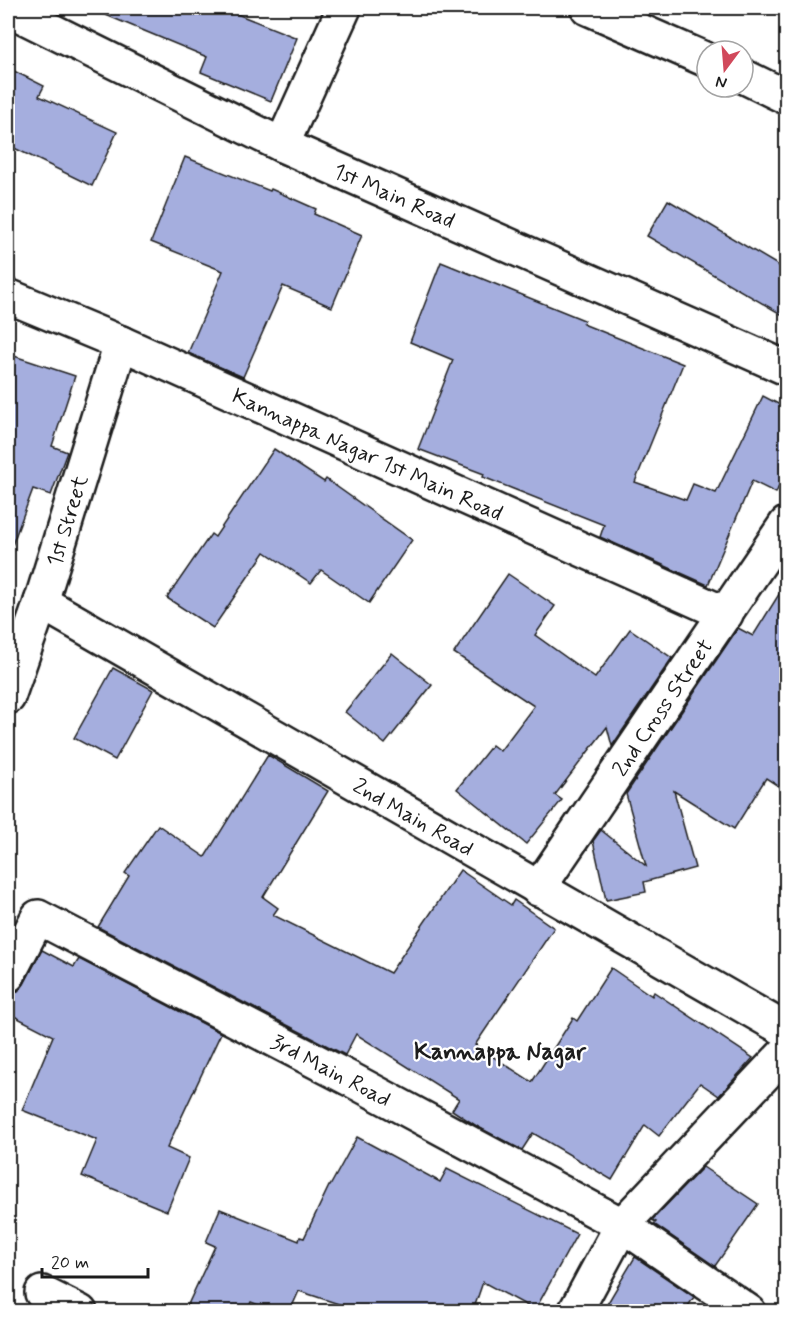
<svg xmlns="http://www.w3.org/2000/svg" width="794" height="1319" viewBox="0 0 794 1319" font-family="Mynerve,sans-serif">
<rect width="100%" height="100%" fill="#fff"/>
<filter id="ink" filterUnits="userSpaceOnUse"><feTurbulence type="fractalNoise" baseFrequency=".0167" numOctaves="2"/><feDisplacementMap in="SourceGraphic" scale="12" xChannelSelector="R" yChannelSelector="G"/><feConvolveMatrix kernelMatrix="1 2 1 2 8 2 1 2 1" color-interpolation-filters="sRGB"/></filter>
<g filter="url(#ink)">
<g fill="#a5aede" stroke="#1c1c1c" stroke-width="1.5">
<polygon points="89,8 222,8 297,38 271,101 201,72 207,57"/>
<polygon points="8,68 44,86 39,96 117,132 92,186 8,145"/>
<polygon points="185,157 270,191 271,189 316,209 314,214 362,235 332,307 283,286 243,377 188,353 223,271 151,242"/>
<polygon points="668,200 786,270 786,317 647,236"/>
<polygon points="441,262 584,320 583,324 683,364 635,482 686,500 693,484 716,493 763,396 786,408 786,470 776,493 752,481 708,585 600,537 604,525 483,477 484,474 418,449 453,360 410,342"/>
<polygon points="8,354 75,376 52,446 67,452 51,495 33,489 11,548 8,547"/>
<polygon points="274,449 324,482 326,479 412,540 369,603 321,570 311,583 265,552 213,628 167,598 211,534 215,537"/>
<polygon points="508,574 555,606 535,635 595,678 630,629 672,658 612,746 607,727 555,795 562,800 526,844 457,789 492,745 500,751 534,706 454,653"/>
<polygon points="786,583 786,791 766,778 734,829 674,791 695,868 644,882 646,892 606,900 593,841 601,830 646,866 626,794 738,628 753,636"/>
<polygon points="392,653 432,685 385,744 345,712"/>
<polygon points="113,668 153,690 115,760 74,738"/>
<polygon points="268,755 328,791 263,897 278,908 273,915 390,973 460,870 511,905 514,900 554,928 475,1045 532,1082 573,1018 577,1021 611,968 652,996 654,992 753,1058 719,1096 700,1083 659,1136 645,1125 612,1180 533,1133 522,1150 478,1127 452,1110 459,1099 356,1034 345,1055 98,927 129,876 125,873 158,825 205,857"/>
<polygon points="42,950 74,967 79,959 221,1033 167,1148 189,1158 167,1211 82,1176 97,1140 22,1110 53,1036 8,1013 8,994 18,991 24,984"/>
<polygon points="357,1137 440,1182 447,1169 577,1234 535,1310 483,1282 473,1311 360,1311 299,1291 290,1311 273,1311 251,1302 247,1311 185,1311 215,1246 206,1242 220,1209 299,1241 300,1237 304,1238 329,1186 330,1186"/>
<polygon points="703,1167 758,1204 715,1266 654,1224 656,1222 652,1220"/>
<polygon points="635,1257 694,1297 685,1311 603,1311"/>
</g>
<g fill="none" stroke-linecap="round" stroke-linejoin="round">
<defs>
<g id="minor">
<polyline points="588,8 707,60"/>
<path id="s1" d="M 8,9 L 282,145 L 786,368"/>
<polyline points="743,76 786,97"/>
<polyline points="282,145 344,8"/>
<path id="s2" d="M 8,296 L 121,343 L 726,614"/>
<path id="s3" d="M 41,602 L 786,1030"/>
<path id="s4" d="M 8,697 L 41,602 L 121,343"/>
<path id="s5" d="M 538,889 L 786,524"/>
<path id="s6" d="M 8,975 L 38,917 L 352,1080 L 622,1225 L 749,1312"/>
<polyline points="42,1293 80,1312"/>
<polyline points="575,1312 622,1225 786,1052"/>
</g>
</defs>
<use href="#minor" stroke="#1c1c1c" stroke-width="38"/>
<use href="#minor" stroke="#fff" stroke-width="33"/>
</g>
</g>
<g text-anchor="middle" stroke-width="4.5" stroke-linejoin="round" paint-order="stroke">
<g font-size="22" fill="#1c1c1c" stroke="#fff">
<text dy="8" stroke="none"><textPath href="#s1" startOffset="429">1st Main Road</textPath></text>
<text dy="8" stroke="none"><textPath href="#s2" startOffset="393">Kannappa Nagar 1st Main Road</textPath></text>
<text dy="8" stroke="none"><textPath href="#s4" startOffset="186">1st Street</textPath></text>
<text dy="8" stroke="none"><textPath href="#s5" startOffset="220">2nd Cross Street</textPath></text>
<text dy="8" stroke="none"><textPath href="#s3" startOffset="430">2nd Main Road</textPath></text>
<text dy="8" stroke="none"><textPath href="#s6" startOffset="396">3rd Main Road</textPath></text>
</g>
<g font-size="24" font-weight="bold" fill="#1c1c1c" stroke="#fff">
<text x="500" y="1059">Kannappa Nagar</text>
</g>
</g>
<rect width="794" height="1319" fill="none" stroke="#fff" stroke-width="30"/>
<rect x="15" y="15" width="764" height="1289" fill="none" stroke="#1c1c1c" stroke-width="2" filter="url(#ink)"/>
<g transform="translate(725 69) rotate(196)"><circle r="28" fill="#ffffff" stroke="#a4a4a4" stroke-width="1.5"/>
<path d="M0-4.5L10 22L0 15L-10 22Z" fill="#d1495b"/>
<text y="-9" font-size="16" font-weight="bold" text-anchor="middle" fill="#1c1c1c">N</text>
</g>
<path d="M42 1268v9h106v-9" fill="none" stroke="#1c1c1c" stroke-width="3"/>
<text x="51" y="1268" font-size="18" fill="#1c1c1c" stroke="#ffffff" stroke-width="4.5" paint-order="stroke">20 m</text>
</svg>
